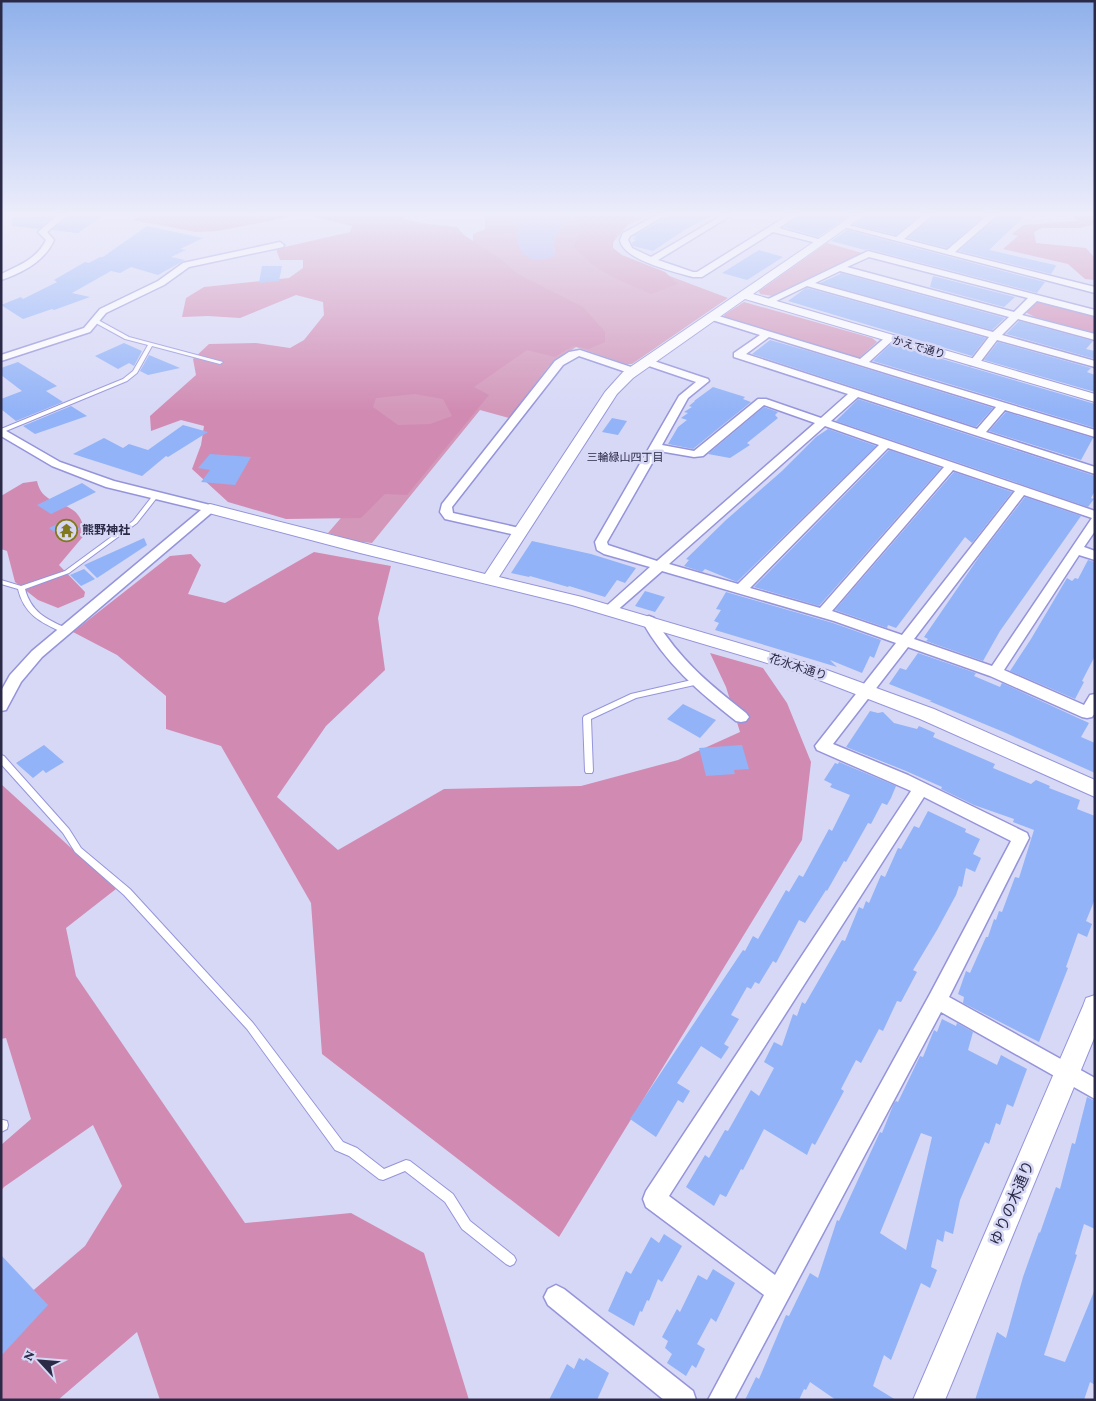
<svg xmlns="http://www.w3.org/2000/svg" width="1096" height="1401" viewBox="0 0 1096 1401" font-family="'Crimson Pro','Noto Sans JP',serif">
<rect width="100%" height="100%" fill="#d7d8f6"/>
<g fill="#d397b9">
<path d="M 485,216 L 509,216 L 508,217 L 519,228 L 555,253 C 551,239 559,229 568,220 L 542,216 L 640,216 L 643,218 L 628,225 L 608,248 L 627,260 L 728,298 L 632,364 L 626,364 L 576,347 L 549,366 L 509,418 L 480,410 L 372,543 L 354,541 L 328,533 L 370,484 L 351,407 L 473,260 L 473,234 L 485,229 Z"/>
<polygon points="827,243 862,253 772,296 760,294 759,291"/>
<polygon points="744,302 872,338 877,342 860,357 852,358 725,318 724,315"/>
</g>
<g fill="#d18bb3" fill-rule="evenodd">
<polygon points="141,216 294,216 218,231 196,232 133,220"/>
<path d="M 311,216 L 407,216 L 404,218 L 420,223 L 457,227 L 464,235 L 499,258 L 518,274 L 583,307 L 605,332 L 605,342 L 589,349 L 573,346 L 555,357 L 527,350 L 474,387 L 489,395 L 407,495 L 385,494 L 361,518 L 286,519 L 228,502 L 192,469 L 201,445 L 204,426 L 181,420 L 151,431 L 150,416 L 196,375 L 193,359 L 209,344 L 256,343 L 290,348 L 304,340 L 324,315 L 323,302 L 296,295 L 240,318 L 208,316 L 182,317 L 186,298 L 204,287 L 289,278 L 303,268 L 303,260 L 280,260 L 276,249 L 350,232 L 352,226 ZM 415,394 L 443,399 L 452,416 L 430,424 L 398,425 L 373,407 L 376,398 Z"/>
<path d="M 574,216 L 635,216 C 626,228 613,231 613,248 L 622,255 L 665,272 L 678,284 L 651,294 C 624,282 592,271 574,246 L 581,231 Z"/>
<polygon points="1072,216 1095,216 1095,224 1080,228 1042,228 1034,232 1036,243 1086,248 1095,258 1095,280 1085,279 1068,264 1003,249 1018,236 1012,234 1023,225 1078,221"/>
<polygon points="1037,301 1095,315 1095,333 1035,317 1025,312"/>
<path d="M 37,481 C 42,506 67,500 78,515 C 82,520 84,528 86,533 L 59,565 L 85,592 L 84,597 L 58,608 L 38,600 L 15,582 L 7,551 L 1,549 L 1,496 L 23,483 Z"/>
<polygon points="314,552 391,566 378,618 385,670 326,726 277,797 338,850 444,789 581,786 678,760 740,732 726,687 710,653 763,668 787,703 811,762 802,840 559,1237 322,1054 311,903 221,746 166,729 166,696 117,655 73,632 170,556 191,554 201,565 188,594 225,603"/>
<polygon points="1,784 116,889 66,928 76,976 245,1223 351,1213 424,1253 469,1400 160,1400 137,1332 58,1400 1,1400 1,1318 85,1246 122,1186 93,1125 4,1187 1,1191 1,1145 31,1119 6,1038 1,1039"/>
</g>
<path fill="#aaaaf0" d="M 509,216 L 542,216 L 569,219 C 557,231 552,240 555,256 C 549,258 542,261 535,260 C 520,257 513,240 519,228 L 508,217 Z"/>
<g fill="#92b3f7" fill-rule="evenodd">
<polygon points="54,216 39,229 12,226 12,218"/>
<polygon points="68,216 102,216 78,233 52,230"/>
<polygon points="669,216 712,216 686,229 653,251 633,246 632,243 636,240 633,239 636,237 633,236"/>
<polygon points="798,216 849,216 818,237 784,227"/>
<polygon points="865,216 919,216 896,235 854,225"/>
<polygon points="933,216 984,216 947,248 908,238"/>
<polygon points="998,216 1025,216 989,250 1055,265 1056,266 1051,274 959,251"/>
<polygon points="147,226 203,238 180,249 186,250 171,257 185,260 158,275 131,267 120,273 111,271 72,293 90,297 54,310 52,309 23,319 1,305 21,297 23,299 57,282 54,280 85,262 89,263 100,257 103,257"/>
<polygon points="847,230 1045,282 1037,293 868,249 865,250 831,241"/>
<polygon points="759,250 783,257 747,280 722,273"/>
<polygon points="262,266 282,266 279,281 259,283"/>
<polygon points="840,274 841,273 1005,318 992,330 820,283"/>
<polygon points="933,276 1015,297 1004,307 930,287"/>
<polygon points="806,288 811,289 986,338 972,356 788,301"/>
<polygon points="1019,321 1093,341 1086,349 1095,351 1095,359 1006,334"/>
<polygon points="770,340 812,352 993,408 976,427 752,354"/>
<polygon points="998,342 1091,368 1087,372 1095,375 1095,392 984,360"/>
<polygon points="124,343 142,351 134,366 129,363 118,369 95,356"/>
<polygon points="891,344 1095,404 1095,428 873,361"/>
<polygon points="149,355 180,368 148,375 140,371"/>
<polygon points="18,362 57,386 46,391 63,402 16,421 1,409 1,399 22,391 1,375 1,368"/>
<polygon points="713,387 745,397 743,399 751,402 693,449 668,444 678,427 687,420 681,418 688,413 684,412 692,407 689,406 695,401 694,401"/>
<polygon points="858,399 1095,476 1095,491 1091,498 1094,499 1088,507 836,421"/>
<polygon points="71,406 87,416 35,434 23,426"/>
<polygon points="764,407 778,412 775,415 778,418 747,443 750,445 730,458 708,454"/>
<polygon points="1006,412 1093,438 1081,460 989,431"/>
<polygon points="612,418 627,421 618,435 602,432"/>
<polygon points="183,425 208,432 168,457 166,456 142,476 73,454 104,438 123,448 129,444 148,450"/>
<polygon points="828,429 876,446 737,582 705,569 702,572 684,566 689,560 686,559 726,520 782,471 816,437"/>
<polygon points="889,450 941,468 819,606 754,587"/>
<polygon points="210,454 251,457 235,485 201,482 210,470 198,468"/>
<polygon points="954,472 1012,492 972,543 965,537 896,628 888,625 887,628 835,610"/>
<polygon points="82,483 96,492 51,514 37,505"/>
<polygon points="1025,497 1081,516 1000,631 983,661 926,641 928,639 924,637 981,554"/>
<polygon points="66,520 80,529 63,538 49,528"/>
<polygon points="144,538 147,545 97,578 84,565"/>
<polygon points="532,541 591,554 636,568 625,583 617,580 605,597 569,586 568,587 530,576 529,577 511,573"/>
<polygon points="1088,560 1095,562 1095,656 1082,681 1084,682 1075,699 1010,671 1031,639 1067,578 1072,581 1075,578 1078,579"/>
<polygon points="84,569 95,579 81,586 70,575"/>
<polygon points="645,591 665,597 655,612 635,606"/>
<polygon points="726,592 833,623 881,640 874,658 870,656 862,673 830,660 837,667 715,630 719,623 714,621 721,610 716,609"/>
<polygon points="918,653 976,673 974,676 1000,687 1002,683 1089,723 1081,737 1095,743 1095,773 1006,733 929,701 932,701 889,684 900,668 906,670"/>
<polygon points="683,704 716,720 700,738 667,719"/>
<polygon points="870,711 878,713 883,712 894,723 917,729 919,726 935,733 933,737 995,764 993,768 1031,784 1036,780 1050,786 1049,788 1080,800 1077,809 1095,816 1095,899 1086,921 1092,924 1087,937 1078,933 1066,967 1068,968 1039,1042 963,1003 964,997 958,994 966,971 970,973 986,937 988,937 994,919 996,920 999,911 1002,912 1015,877 1019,878 1034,830 1013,822 1014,819 974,805 941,789 942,787 906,771 846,747"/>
<polygon points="44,745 64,762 46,773 43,770 33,778 16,763"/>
<polygon points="742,745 749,769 734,770 735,774 706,776 699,748"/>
<polygon points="839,762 896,786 891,798 887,805 882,803 871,824 868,823 846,862 844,861 827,891 826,890 805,923 799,920 776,963 773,961 759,984 755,982 751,989 747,987 731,1015 739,1019 724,1044 729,1047 721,1059 701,1046 677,1083 690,1091 683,1103 678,1100 656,1137 630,1119 743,950 745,951 753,936 758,939 786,890 789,892 799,875 803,877 829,829 832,831 850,795 830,787 832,784 824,780 835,763 838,764"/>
<polygon points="928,811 966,829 965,832 980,839 973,854 981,858 975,872 966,868 962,887 959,886 956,895 937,930 913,970 917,972 901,1002 897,1001 883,1031 879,1029 861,1063 856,1060 841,1089 844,1091 815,1145 812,1143 807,1155 764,1129 743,1170 741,1169 726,1197 720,1194 714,1206 686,1187 705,1155 709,1158 725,1130 728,1131 751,1090 759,1096 774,1068 764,1062 774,1042 782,1046 793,1014 797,1016 802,1002 805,1004 842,940 845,941 859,907 863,909 866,901 869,903 881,875 885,877 898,848 901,849 914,826 919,828"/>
<path d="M 942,1019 L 956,1026 L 957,1023 L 973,1032 L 968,1050 L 997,1065 L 1001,1055 L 1027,1069 L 1013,1107 L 1007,1104 L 1000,1125 L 996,1123 L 989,1144 L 985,1142 L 960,1200 L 953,1234 L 945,1231 L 943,1242 L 937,1239 L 931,1267 L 937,1270 L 930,1288 L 921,1283 L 891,1360 L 884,1355 L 873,1386 L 896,1400 L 836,1400 L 810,1382 L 806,1390 L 804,1389 L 799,1400 L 745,1400 L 756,1377 L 759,1379 L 786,1315 L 789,1316 L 810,1273 L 818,1278 L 837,1220 L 839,1221 L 880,1132 L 882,1133 L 894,1103 L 896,1101 L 898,1102 L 920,1056 L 923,1057 L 934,1030 L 937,1032 ZM 921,1133 L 932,1137 L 906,1250 L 880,1233 Z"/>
<polygon points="1087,1097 1095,1101 1095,1229 1084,1224 1075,1254 1077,1255 1044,1355 1065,1362 1095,1289 1095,1385 1090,1382 1084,1400 975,1400 997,1332 1006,1338 1023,1277 1039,1232 1040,1233 1056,1187 1060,1189 1072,1143 1075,1144"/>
<polygon points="664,1234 682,1246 662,1282 658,1279 649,1301 647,1300 642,1312 640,1311 634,1326 608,1311 626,1271 631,1274 651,1237 659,1243"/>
<polygon points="1,1255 48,1305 1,1356"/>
<polygon points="713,1269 735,1283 716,1322 711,1318 697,1344 705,1349 696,1368 692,1365 686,1376 667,1363 672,1354 665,1348 668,1341 662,1337 677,1309 680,1312 698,1275 707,1280"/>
<polygon points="579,1358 584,1361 586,1358 609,1373 597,1400 549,1400 567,1364 574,1369"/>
</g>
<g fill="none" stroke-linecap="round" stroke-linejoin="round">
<defs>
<g id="service">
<polygon points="94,320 98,320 129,337 223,362 220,364 152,346 137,373 127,381 1,433 1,429 123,379 133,371 148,345 125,339 94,322"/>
<path d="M 156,493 L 159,495 L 137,523 L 69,573 L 25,589 C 31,612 46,619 66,628 L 67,630 L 66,632 L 62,632 C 40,622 24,614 18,589 L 1,584 L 1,580 L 21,586 L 65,571 L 133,521 L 154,494 Z"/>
<polygon points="696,679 699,680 700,682 699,684 636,698 591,719 593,771 592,773 586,773 585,771 583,718 584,716 631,694"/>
<polygon points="1,755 4,756 69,829 81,848 130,889 253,1023 343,1142 357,1148 384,1169 406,1160 410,1161 453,1194 470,1221 514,1256 516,1260 514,1264 510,1266 506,1264 462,1229 445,1202 405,1171 383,1180 379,1179 349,1156 335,1150 247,1029 124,895 75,852 63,833 1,764"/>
<polygon points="1,1120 3,1120 7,1121 8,1125 7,1129 1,1132"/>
</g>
<g id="minor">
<path d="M 57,216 L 66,216 L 47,232 L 54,240 C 45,261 22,273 1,280 L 1,274 C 18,266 37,259 46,240 L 38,232 Z"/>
<path d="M 655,216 L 664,216 L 630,236 L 628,240 L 632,248 L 651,257 L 721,216 L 730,216 L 658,260 L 693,272 L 697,272 L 787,216 L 796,216 L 779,228 L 825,241 L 821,244 L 773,232 L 702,277 L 693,277 C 675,272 623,260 620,240 L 623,233 Z"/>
<polygon points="922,216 931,216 904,239 947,250 987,216 996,216 955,252 1095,287 1095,293 840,226 844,224 896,237"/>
<polygon points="280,242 284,245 283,247 189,267 164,285 106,313 90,332 1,361 1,355 84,328 100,309 158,281 183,263"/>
<path d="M 868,251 L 1095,310 L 1095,316 L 1037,301 L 1022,315 L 1095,334 L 1095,340 L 1018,319 L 1002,335 L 1095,361 L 1095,367 L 997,340 L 978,365 L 970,365 L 969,363 L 989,337 L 807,286 L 770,304 L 764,304 L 762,302 ZM 869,257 L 1028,298 L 1014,312 L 847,267 ZM 840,271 L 1009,317 L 993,332 L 815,283 Z"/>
<path d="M 712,314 L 860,359 L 887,336 L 893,336 L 893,340 L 869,362 L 1095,430 L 1095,437 L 1005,410 L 986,432 L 1095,467 L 1095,474 L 858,397 L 831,421 L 1095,511 L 1095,531 L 1084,547 L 1095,551 L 1095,560 L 1079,555 L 1004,670 L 1084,705 L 1090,695 L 1095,694 L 1095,713 L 1092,717 L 1087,718 L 1082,717 L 990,676 L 908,647 L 833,744 L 908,775 L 1027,833 L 1029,838 L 949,997 L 1095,1078 L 1095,1099 L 941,1012 L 734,1400 L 708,1400 L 764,1295 L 646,1207 L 643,1199 L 646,1191 L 911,791 L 817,750 L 815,746 L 896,643 L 834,621 L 662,571 L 614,613 L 604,613 L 602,610 L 650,567 L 604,554 L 597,550 L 595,542 L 679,396 L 696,382 L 643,364 L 643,360 L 651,360 L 708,379 L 709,381 L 688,398 L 662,445 L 694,451 L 758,399 L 766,399 L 821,418 L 848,394 L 734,357 L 734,353 L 760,335 L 709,319 L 707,317 ZM 769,337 L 996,407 L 977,429 L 746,354 ZM 764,405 L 815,423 L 657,561 L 608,545 L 607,542 L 659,451 L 694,457 L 703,456 ZM 825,426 L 879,445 L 738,584 L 669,564 ZM 888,448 L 944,467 L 820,608 L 750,588 ZM 953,470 L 1015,491 L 902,635 L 832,611 ZM 1024,495 L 1092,518 L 992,666 L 914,639 ZM 924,797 L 1011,841 L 930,994 L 775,1275 L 669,1196 Z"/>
<polygon points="580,350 637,369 638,371 637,373 629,373 579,356 563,365 452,507 453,513 524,529 526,532 524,535 520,536 445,519 440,512 442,504 555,361 569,352"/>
<polygon points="1,428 60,462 114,481 214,506 216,509 42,657 21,682 6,710 1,711 1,691 10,675 32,651 201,510 106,487 52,466 1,436"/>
<path d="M 649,616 L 654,618 C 681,661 707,682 746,713 L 749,717 L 746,721 L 741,722 L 736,721 C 699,692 665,663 642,621 L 644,618 Z"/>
<polygon points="556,1285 564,1289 693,1391 696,1400 664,1400 548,1305 544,1297 548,1289"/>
</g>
<g id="tertiary">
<polygon points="852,216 863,216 753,294 1095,394 1095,402 745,299 633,378 617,394 499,577 582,597 813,665 934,709 1095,780 1095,797 920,719 801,673 572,605 360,553 205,512 202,509 205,506 210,504 485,574 605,392 623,372"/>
<polygon points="1095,995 1095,1036 945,1400 913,1400 1083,1006 1086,998"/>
</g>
</defs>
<use href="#service" stroke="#9594db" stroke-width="2"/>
<use href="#minor" stroke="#9594db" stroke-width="3"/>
<use href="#tertiary" stroke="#9594db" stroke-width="2"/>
<use href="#service" fill="#fff" fill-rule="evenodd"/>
<use href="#minor" fill="#fff" fill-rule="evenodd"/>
<use href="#tertiary" fill="#fff" fill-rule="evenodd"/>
</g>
<linearGradient id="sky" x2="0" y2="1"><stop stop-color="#8fb0eb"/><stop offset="0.52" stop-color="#ededfb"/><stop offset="1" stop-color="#ededfb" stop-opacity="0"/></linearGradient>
<rect width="1096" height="412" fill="url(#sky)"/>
<defs>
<symbol id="temple-ring" viewBox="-11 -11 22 22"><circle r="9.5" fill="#d7d8f6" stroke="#81791e" stroke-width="1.5"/><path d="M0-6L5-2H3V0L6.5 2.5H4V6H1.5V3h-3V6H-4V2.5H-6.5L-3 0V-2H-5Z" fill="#81791e"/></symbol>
</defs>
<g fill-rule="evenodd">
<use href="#temple-ring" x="54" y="518" width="25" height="25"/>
</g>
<g text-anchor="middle" stroke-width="5" stroke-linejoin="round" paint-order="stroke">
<g font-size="11" fill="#2a2946" stroke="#d7d8f6">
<text transform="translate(919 347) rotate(16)" y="4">かえで通り</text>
</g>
<g font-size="11" fill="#2a2946" stroke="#d7d8f6">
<text x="625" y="461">三輪緑山四丁目</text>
</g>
<g font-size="12" font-weight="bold" fill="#2a2946" stroke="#d7d8f6" text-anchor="start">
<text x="82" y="534">熊野神社</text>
</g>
<g font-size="12" fill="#2a2946" stroke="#d7d8f6">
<text transform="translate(798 667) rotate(18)" y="4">花水木通り</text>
</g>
<g font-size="15" fill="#2a2946" stroke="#d7d8f6">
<text transform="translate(1012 1203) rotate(-67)" y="5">ゆりの木通り</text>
</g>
</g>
<rect width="1096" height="1401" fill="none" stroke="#2a2946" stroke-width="5"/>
<g transform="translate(40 1361) rotate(296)" stroke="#d7d8f6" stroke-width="4" paint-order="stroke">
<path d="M0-4L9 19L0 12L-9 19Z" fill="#2a2946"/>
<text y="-8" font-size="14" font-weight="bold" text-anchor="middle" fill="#2a2946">N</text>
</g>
</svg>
